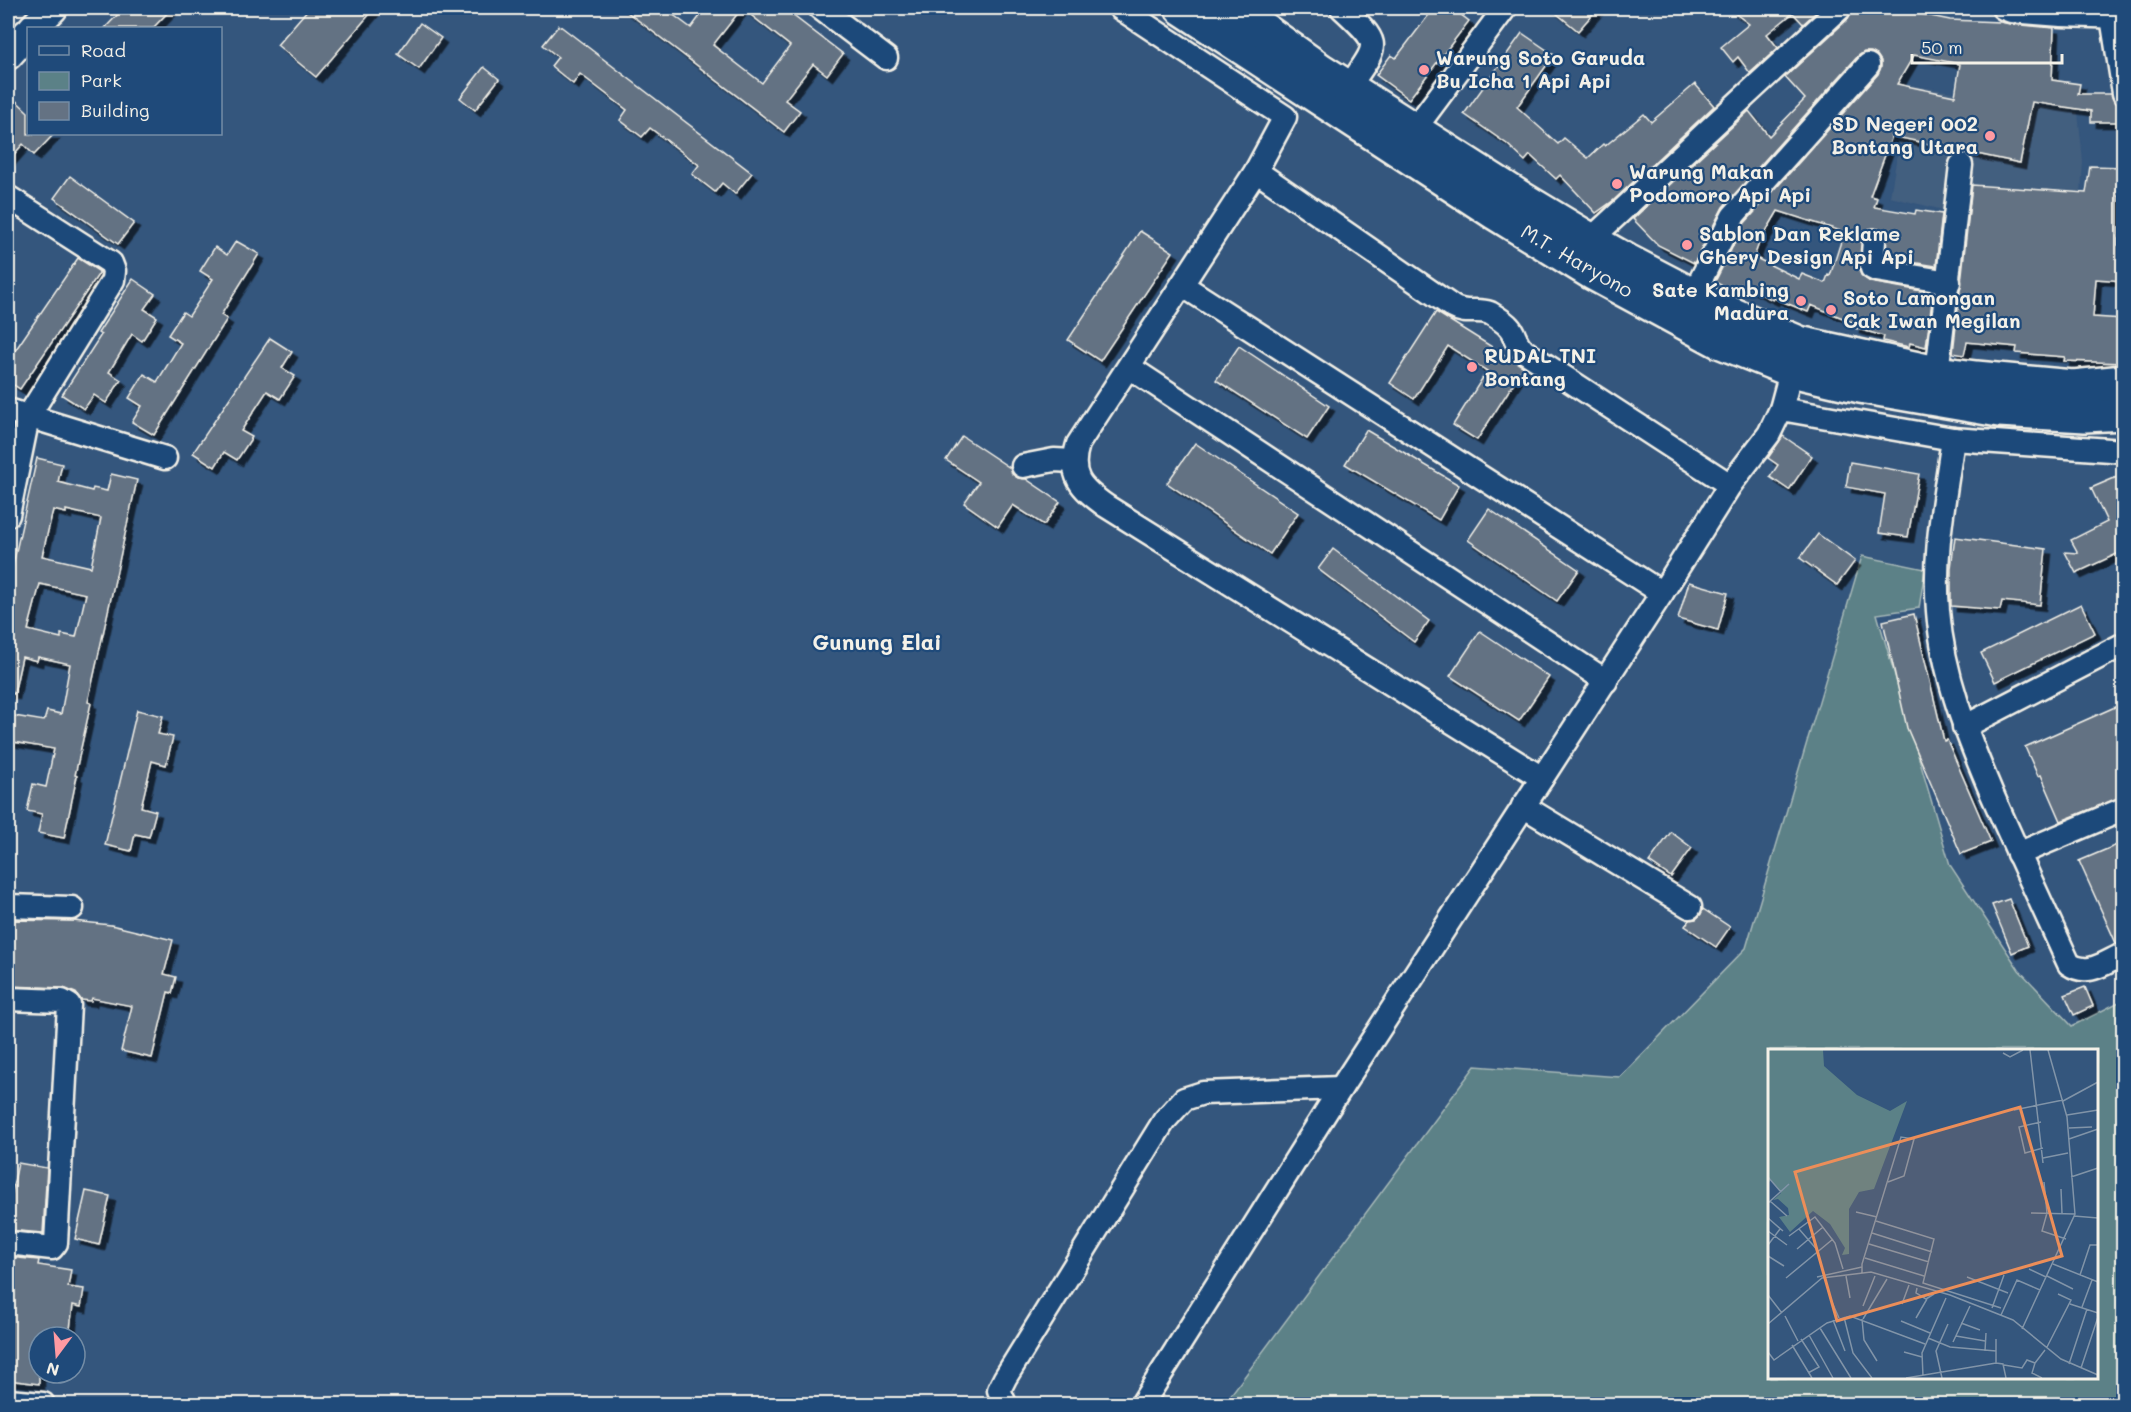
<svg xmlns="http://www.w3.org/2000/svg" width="2131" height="1412" viewBox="0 0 2131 1412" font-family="Mali,sans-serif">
<defs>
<filter id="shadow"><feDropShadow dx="5.5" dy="5.5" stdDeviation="0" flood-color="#0009"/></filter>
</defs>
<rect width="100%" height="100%" fill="#34567d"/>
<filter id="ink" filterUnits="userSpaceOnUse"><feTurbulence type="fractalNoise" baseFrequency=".0167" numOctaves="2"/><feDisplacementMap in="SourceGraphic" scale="12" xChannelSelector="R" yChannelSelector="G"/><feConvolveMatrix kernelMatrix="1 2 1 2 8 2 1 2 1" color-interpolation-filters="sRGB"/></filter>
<g filter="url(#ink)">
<polygon fill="#425e7f" points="1909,85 2078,112 2083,161 2079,228 1964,219 1964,215 1890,197"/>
<path fill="#5b8187" stroke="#a8b9b8" stroke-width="1.5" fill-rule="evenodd" d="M 1862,556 L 1925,569 L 1919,608 L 1877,614 L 1950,865 L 2019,970 L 2072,1026 L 2123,1000 L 2123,1404 L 1224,1404 L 1475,1066 L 1620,1077 L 1746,948 ZM 1770,1050 L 2096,1050 L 2096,1378 L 1770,1378 Z"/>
<g fill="#647283" stroke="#f4f1e8" stroke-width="1.5" fill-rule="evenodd" filter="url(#shadow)">
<polygon points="124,8 172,8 153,28 105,28"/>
<polygon points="309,8 375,8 316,77 277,45"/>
<path d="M 622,8 L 664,8 L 691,28 L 706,8 L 783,8 L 843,54 L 827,75 L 813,64 L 785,100 L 800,111 L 784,132 ZM 742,8 L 790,46 L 762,83 L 713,45 Z"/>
<polygon points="1434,8 1452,8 1469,21 1409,99 1376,75 1391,55 1396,58"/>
<polygon points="1550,8 1598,8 1578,31"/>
<polygon points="1728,8 1821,8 1803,24 1793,13 1767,34 1778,48 1750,73 1738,57 1733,62 1721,47 1749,24"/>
<path d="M 1853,8 L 1914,8 L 1911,12 L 1950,20 L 2000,22 L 2010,24 L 2054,28 L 2052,80 L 2080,84 L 2078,94 L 2111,94 L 2114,102 L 2124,106 L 2124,122 L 2091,122 L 2091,111 L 2032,102 L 2020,163 L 1892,136 L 1870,196 L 1877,198 L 1874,207 L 1915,214 L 1916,210 L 1942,214 L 1936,266 L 1886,258 L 1886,236 L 1881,230 L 1874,228 L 1868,229 L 1863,234 L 1859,268 L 1861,275 L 1870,282 L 1933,293 L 1926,347 L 1910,343 L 1909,347 L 1883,341 L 1884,336 L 1854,328 L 1855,323 L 1811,305 L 1808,312 L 1774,298 L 1773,300 L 1740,284 L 1736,293 L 1715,282 L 1744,224 L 1878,74 L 1881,67 L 1881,61 L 1877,55 L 1871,52 L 1864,52 L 1858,56 L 1723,207 L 1694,263 L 1658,245 L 1633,219 L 1749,111 L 1769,136 L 1805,99 L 1785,77 L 1849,18 ZM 1914,55 L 1960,64 L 1955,96 L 1897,84 ZM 1778,211 L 1844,232 L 1830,276 L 1828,275 L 1825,283 L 1802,274 L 1799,279 L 1754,257 L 1759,243 Z"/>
<polygon points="420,23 441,38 419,69 398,54"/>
<polygon points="559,25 752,173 735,194 722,183 715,192 692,174 699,165 650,128 642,137 620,120 627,110 580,74 573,84 551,66 558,57 543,45"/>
<polygon points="1522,33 1554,55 1517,107 1558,144 1564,138 1588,158 1603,144 1605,146 1644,114 1651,122 1695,84 1714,106 1614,200 1596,213 1560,175 1556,179 1530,155 1525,161 1507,144 1464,114"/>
<polygon points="484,67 499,79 475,110 460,98"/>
<polygon points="8,93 28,112 28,134 54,134 34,155 23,144 8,161"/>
<polygon points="2090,166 2124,167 2124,196 2118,196 2118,245 2124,246 2124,281 2096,279 2093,317 2124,319 2124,363 2064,361 2065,357 2016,353 2017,347 1967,342 1964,355 1953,353 1972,185 2086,193"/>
<polygon points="70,176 134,223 118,244 54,198"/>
<polygon points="1140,231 1173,252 1100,361 1068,340"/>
<polygon points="236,241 259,254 221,315 227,319 154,435 132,422 142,406 129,398 144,374 157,382 181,343 168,335 183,312 189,316 213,279 200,271 215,247 227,255"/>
<polygon points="78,258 100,272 20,389 8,381 8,361"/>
<polygon points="133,279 155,294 144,309 157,317 142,341 132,334 109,372 121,380 106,403 94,395 84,409 62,395 101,335 98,333"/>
<polygon points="1436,312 1524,367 1477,440 1453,425 1487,371 1448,346 1414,399 1390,383"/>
<polygon points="270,338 292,352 282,368 295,376 280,399 267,391 241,431 252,437 237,460 224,452 215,467 193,453"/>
<polygon points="1239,346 1329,406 1307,439 1216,380"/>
<polygon points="1366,430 1459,485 1439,520 1345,464"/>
<polygon points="962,436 1010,468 1012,474 1018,478 1026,479 1060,502 1044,525 1013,505 998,527 964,503 979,482 946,460"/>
<polygon points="1783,436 1812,456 1789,490 1770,477 1778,465 1768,458"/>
<polygon points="1195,443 1298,513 1270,554 1167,483"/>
<path d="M 37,458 L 62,464 L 58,482 L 92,491 L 93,488 L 107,491 L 111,474 L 137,480 L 88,702 L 91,703 L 75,775 L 77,776 L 64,838 L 38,833 L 42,814 L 27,811 L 33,784 L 46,787 L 54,749 L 8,741 L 8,715 L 44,721 L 47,711 L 61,714 L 70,664 L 38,657 L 37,661 L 22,657 L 14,694 L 8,693 L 8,587 ZM 53,510 L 66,513 L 66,510 L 101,518 L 91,567 L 42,556 ZM 40,584 L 86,594 L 76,637 L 61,634 L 61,638 L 28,630 Z"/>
<polygon points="1850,462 1919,474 1908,537 1879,533 1885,494 1846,487"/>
<polygon points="2124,474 2124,558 2121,552 2076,573 2065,552 2078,553 2071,540 2107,522 2091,488"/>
<polygon points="1489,509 1579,570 1557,601 1468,540"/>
<polygon points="1818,534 1855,561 1837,585 1800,558"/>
<polygon points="1955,537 2046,549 2040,605 2002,601 2000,610 1951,606 1951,568"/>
<polygon points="1333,549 1429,621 1414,642 1318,569"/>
<polygon points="1689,582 1728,593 1718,630 1678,619"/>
<polygon points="2081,604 2095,633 1995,682 1981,653"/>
<polygon points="1914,614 1944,741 1947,740 1991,842 1961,854 1907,728 1883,621"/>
<polygon points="1480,631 1549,677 1519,721 1450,676"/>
<polygon points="2124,703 2124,796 2061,821 2041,775 2038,776 2025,747"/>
<polygon points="137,710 163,716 158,734 173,737 166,765 152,761 141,807 156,811 149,837 135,834 131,851 105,845"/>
<polygon points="1671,832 1692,848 1671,877 1649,862"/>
<polygon points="2124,842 2124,941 2116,943 2079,861"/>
<polygon points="2009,899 2028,946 2012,953 1992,905"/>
<polygon points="1703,909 1730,927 1716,947 1685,926 1689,920 1696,919 1701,914"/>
<polygon points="8,920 73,921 111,925 173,940 164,974 176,977 172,993 168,992 152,1058 121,1051 132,1006 92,998 91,1001 81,1000 76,993 63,988 8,986"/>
<polygon points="2085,987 2093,1006 2074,1015 2065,995"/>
<polygon points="18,1163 47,1168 43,1233 8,1230 8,1201 10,1201"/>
<polygon points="86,1191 110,1196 99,1245 75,1239"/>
<polygon points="8,1257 39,1260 38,1265 71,1270 68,1287 84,1289 81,1307 73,1305 69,1337 39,1337 39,1384 8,1380"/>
</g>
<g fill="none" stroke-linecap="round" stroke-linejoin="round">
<defs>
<g id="minor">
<polyline points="820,8 886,58"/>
<path d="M 1120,8 L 1285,117 L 1256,171 L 1078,444 C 1068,476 1081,488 1106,506 L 1542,778"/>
<path d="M 1342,8 C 1383,46 1379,43 1348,88"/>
<polyline points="2003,8 2011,11 2061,15 2124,17"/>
<polyline points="2112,17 2124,93"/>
<polyline points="1414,130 1505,8"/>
<path d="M 1256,171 L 1453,307 C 1467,315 1476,308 1490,313 C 1495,316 1505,322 1509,327 C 1516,334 1513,341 1524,351 L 1730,485"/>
<polyline points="8,197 111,263 114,271 113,280 28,417 8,515"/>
<polyline points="1590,240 1840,8"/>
<polyline points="1874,241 1872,268 1876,270 1949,282"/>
<polyline points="1182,285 1662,593"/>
<polyline points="1693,295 1733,216 1868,65"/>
<polyline points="1129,367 1606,681"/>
<polyline points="1937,373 1961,165"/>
<polyline points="1781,409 1953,439 2124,451"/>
<polyline points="8,410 165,458"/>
<path d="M 1953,439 C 1945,496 1933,553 1938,611 C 1943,676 1967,735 1992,794 C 2017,851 2043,907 2069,964 C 2088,977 2104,963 2124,954"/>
<polyline points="1023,466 1054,460 1073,461"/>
<polyline points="1964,727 2124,644"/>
<polyline points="1523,806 1690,907"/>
<polyline points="2018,854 2124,809"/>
<polyline points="8,906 72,908"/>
<polyline points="8,999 62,1001 69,1005 56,1243 52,1248 8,1243"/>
<polyline points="8,1401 43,1404"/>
<polyline points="1005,1404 999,1390 1005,1378 1164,1121 1184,1099 1203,1093 1341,1088"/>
<polyline points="1142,1404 1341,1088 1662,593 1730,485 1769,434 1781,409 1795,357"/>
</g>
<g id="tertiary">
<polyline points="33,28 53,8"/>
<polyline points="8,55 28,33"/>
</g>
<g id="secondary">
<polyline points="1182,8 1494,212 1593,273 1719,341 1791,370 1860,386 1999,410 2085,415 2124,413"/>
<polyline points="1233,8 1320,70 1522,199 1590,240 1627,261 1717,308 1799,343 1937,373 1976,378 2073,387 2124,382"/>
</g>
</defs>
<use href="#minor" stroke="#f4f1e8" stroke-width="27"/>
<use href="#tertiary" stroke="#f4f1e8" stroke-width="33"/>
<use href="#secondary" stroke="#f4f1e8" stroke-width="38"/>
<use href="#minor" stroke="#1f4a7a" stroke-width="22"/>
<use href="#tertiary" stroke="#1f4a7a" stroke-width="28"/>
<use href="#secondary" stroke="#1f4a7a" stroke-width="33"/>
</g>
</g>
<g fill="#ff9aa2" stroke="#1f4a7a" stroke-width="2">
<circle cx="1424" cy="70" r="6"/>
<circle cx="1990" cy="136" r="6"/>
<circle cx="1617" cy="184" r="6"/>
<circle cx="1687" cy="245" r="6"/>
<circle cx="1801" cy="301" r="6"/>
<circle cx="1831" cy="310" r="6"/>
<circle cx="1472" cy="367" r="6"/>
</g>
<g text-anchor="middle" stroke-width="4.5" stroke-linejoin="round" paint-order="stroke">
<g font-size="20" font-weight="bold" fill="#f4f1e8" stroke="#1f4a7a" text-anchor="start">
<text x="1436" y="65">Warung Soto Garuda<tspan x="1436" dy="23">Bu Icha 1 Api Api</tspan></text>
<text x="1978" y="131" text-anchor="end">SD Negeri 002<tspan x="1978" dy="23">Bontang Utara</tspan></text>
<text x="1629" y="179">Warung Makan<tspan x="1629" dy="23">Podomoro Api Api</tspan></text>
<text x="1699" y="241">Sablon Dan Reklame<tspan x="1699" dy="23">Ghery Design Api Api</tspan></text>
<text x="1789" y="297" text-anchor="end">Sate Kambing<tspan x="1789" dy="23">Madura</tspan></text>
<text x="1843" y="305">Soto Lamongan<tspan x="1843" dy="23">Cak Iwan Megilan</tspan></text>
<text x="1484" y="363">RUDAL TNI<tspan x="1484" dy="23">Bontang</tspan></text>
</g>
<g font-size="20" fill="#f4f1e8" stroke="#1f4a7a">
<text transform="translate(1577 261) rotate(30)" y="7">M.T. Haryono</text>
</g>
<g font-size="22" font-weight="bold" fill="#f4f1e8" stroke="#1f4a7a">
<text x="877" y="650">Gunung Elai</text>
</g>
</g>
<g transform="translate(1768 1049)">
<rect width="330" height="330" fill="#34567d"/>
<path d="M 0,1 L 55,1 L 56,17 L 89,46 L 122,62 L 139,52 L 106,140 L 91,143 L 81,160 L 81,205 L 74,206 L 77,199 L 62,175 L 45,162 L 22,183 L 11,168 L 21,166 L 20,159 L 10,150 L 5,151 L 13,144 L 3,131 L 0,134 Z" fill="#5b8187"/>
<path fill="none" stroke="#8194a8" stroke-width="1.5" d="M 262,1 L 275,114M 235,4 L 242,8 L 255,1M 295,52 L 330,33M 246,61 L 295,51M 299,66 L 330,61M 273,73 L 251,78 L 257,104 L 275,99M 301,79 L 324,78M 301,90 L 330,80M 275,109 L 300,104M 0,128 L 13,143M 303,128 L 330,119M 276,133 L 279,164 L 274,182 L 298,190M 293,140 L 294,164M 2,152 L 19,167M 0,154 L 21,135M 88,163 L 109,168M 263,164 L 307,165M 306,167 L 330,169M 0,169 L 15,182M 108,172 L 166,190 L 155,234 L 233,259M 31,180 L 51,203M 0,182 L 19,196M 104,184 L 164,203M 21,187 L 47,168 L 67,194 L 75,220M 101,195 L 161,213M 0,196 L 12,180M 29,200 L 55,178M 0,207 L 16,217M 97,209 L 156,227M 285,215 L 330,233M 261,220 L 278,228M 94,225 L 94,215 L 133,88 L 146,90 L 136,127 L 120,133M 312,226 L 322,196 L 330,196M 78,227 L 82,249M 279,227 L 305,240M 49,228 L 94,218M 199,228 L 240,244M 18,229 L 65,190M 149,239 L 148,244 L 158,250 L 166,245M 0,246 L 14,264M 63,251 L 71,269M 134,255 L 141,236M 302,255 L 330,264M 95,257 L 107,227M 314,258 L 324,231M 224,259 L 236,226M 233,266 L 249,231 L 272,241M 17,267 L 30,292M 76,268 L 85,304 L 104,329M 148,269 L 159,250M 94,270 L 96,291 L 109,312M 95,270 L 119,230M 65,271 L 77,302M 133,272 L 162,284M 193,274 L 212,281M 0,275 L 54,229 L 103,223 L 182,246 L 245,271 L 293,310 L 330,326M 52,279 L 83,329M 254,280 L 307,165 L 299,68 L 280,1M 41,286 L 65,329M 188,287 L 217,292M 160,289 L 182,298 L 228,302M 33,290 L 51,318 L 40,324M 228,290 L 228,314M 185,293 L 202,257M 24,296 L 44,329M 279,298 L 303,251 L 290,245M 217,302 L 218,284M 0,303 L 6,311 L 59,274 L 82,267 L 157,295M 136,303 L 154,308M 267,314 L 264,324 L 274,329M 301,315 L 319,260M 236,316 L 254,319 L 259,311 L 267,314 L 277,301M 313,319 L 330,268M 155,327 L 154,304 L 178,249M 138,329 L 228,314 L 235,315 L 238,329M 174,329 L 168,302 L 180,275"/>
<path fill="#ec8e59" fill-opacity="0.15" stroke="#ec8e59" stroke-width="3" d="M 252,58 L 294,207 L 69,272 L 27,123 Z"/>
<rect width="330" height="330" fill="none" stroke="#f4f1e8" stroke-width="3"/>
</g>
<rect width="2131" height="1412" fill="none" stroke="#1f4a7a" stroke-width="30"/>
<rect x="15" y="15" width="2101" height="1382" fill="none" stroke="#f4f1e8" stroke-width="2" filter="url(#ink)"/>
<rect x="27" y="27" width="195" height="108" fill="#1f4a7a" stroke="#748da6" stroke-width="1.5"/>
<rect x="39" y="46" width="30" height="9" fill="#1f4a7a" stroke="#748da6" stroke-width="1.5"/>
<text x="81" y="57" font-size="18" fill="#f4f1e8">Road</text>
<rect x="39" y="72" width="30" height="18" fill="#5b8187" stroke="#748da6" stroke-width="1.5"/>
<text x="81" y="87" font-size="18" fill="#f4f1e8">Park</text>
<rect x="39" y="102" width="30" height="18" fill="#647283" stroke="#748da6" stroke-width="1.5"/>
<text x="81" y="117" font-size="18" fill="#f4f1e8">Building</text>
<g transform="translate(57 1355) rotate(196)"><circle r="28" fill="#1f4a7a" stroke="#748da6" stroke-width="1.5"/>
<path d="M0-4.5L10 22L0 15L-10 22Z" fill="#ff9aa2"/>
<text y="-9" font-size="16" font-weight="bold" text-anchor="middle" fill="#f4f1e8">N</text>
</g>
<path d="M1912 54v9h150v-9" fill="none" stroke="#f4f1e8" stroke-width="3"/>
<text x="1921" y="54" font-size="18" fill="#f4f1e8" stroke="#1f4a7a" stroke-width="4.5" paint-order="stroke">50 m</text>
</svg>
